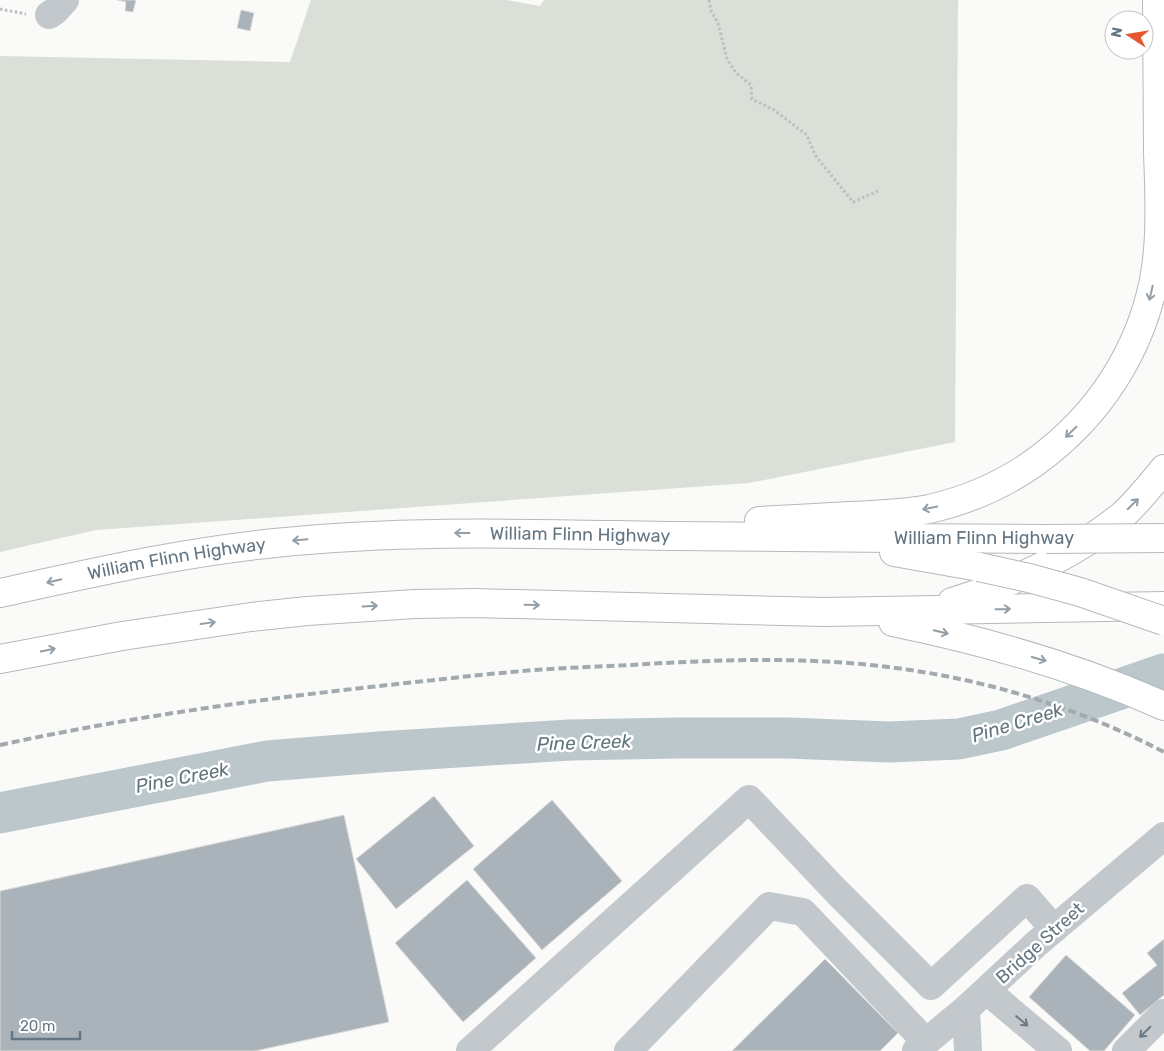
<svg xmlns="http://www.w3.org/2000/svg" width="1164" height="1051" viewBox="0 0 1164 1051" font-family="Rubik,sans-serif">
<rect width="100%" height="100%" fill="#fafaf8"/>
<polygon fill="#dadfd7" points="311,0 506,0 540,6 544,0 958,0 955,442 749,483 96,530 0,552 0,56 290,62"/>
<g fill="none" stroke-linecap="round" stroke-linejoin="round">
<polyline stroke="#bbc7cb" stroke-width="41" points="0,813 267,761 379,752 570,740 677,738 788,738 889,742 959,739 1001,730 1164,674"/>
</g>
<g fill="#aab3b9" stroke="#dcdcda">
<polygon points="117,0 136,0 133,12 125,11 126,2"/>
<polygon points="241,10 254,13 250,31 237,28"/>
<polygon points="434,796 474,846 396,909 356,859"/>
<polygon points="552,800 622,881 542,950 473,869"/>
<polygon points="344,815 389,1022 255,1051 0,1051 0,891"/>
<polygon points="467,880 536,958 463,1022 395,943"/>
<polygon points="1164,939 1164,995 1140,1015 1122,993 1157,965 1147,953"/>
<polygon points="1066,955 1135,1015 1104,1051 1090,1051 1029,997"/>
<polygon points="825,959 898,1033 880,1051 732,1051"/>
</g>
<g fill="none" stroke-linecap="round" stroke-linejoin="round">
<defs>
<g id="highway">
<path d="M 759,521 C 789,519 819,518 850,516 C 876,515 903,514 929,509 C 977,498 1022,476 1059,443 C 1115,394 1152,325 1158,250 C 1161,217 1159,184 1158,151 C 1158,101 1157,50 1157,0"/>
<polyline points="894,552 979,567"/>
<path id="s1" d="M 0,593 C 91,573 183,552 275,543 C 407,529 539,534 671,536 C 796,538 921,538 1046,539"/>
<path d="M 952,602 C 1000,587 1046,568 1089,540 C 1100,532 1112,524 1123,515 C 1138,501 1151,485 1164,469"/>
<path d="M 893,622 C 986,641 1077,667 1164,706"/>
<polyline points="0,659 122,636 251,617 307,611 415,604 475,603 825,612 1164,606"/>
</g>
</defs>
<use href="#highway" stroke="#b4b9bd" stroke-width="30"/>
<g stroke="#bbbfc2" stroke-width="3" stroke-dasharray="2.5 2.5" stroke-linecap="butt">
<polyline points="709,0 711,11 718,23 727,59 736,73 751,85 752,99 774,110 807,135 815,155 853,202 878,191"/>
<polyline points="0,9 26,14"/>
</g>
<g stroke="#c3c8cc" stroke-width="28">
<polyline points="49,15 55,11 65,0"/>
<polyline points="987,991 1058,1051"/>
<polyline points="966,1009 968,1051"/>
<polyline points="470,1051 749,799 837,892 931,986 1027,898 1054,929"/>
<polyline points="628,1051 769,906 803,912 926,1042"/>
<polyline points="916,1051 926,1042 966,1009 1036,944 1164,836"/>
<polyline points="1126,1051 1164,1013"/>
</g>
<use href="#highway" stroke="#fff" stroke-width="28"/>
<path stroke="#a2aab0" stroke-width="4" stroke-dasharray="8 4" stroke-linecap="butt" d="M 0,745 C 143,714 290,695 435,680 C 461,677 487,674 512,672 C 552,668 592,667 631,665 C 724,659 818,656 910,670 C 998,683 1085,711 1164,752"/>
<defs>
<g id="highway-bridge">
<polyline points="1046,539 1164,538"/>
<polyline points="979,567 1029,578 1080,592 1164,621"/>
</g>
</defs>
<use href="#highway-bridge" stroke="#b4b9bd" stroke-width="30" stroke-linecap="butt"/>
<use href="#highway-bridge" stroke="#fff" stroke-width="28"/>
</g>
<defs><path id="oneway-shaft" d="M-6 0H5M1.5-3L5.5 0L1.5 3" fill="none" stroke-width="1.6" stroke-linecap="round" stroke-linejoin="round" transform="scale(1.25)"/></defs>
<g stroke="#939fa8">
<use href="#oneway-shaft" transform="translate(1151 293) rotate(103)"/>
<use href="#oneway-shaft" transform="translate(1071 432) rotate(136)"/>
<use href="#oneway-shaft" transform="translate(1133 504) rotate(-45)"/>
<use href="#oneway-shaft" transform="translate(930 508) rotate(168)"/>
<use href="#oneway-shaft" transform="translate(462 533) rotate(180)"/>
<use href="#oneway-shaft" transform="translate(300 540) rotate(175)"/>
<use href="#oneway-shaft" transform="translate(54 581) rotate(167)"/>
<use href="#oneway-shaft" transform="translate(532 605) rotate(1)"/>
<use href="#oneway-shaft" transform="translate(370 606) rotate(-3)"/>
<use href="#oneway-shaft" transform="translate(1003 609) rotate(-1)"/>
<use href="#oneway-shaft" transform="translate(208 623) rotate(-8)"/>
<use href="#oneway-shaft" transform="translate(941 632) rotate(14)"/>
<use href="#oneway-shaft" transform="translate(48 650) rotate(-11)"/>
<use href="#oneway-shaft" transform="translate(1039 659) rotate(16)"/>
</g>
<g stroke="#6a7a87">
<use href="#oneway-shaft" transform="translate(1022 1021) rotate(40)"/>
<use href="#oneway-shaft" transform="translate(1145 1032) rotate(135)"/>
</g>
<g text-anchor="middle" stroke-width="5" stroke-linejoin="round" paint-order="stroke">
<g font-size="18" fill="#657683" stroke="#fff">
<text dy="6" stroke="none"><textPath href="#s1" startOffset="585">William Flinn Highway</textPath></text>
<text x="984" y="544">William Flinn Highway</text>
<text dy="6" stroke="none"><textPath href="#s1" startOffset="180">William Flinn Highway</textPath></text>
<text transform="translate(1040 943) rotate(-42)" y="6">Bridge Street</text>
</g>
<g font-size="19" font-style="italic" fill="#60757c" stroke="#fff">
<text transform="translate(1017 722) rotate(-17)" y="7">Pine Creek</text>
<text transform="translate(584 742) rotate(-2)" y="7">Pine Creek</text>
<text transform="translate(182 777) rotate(-11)" y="7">Pine Creek</text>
</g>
</g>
<g transform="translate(1129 35) rotate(282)"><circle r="24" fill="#ffffff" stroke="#c1c8cd"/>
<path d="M0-4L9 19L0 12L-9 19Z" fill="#e4572e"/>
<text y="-8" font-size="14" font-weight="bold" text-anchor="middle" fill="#657683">N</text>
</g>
<path d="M12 1031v8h68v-8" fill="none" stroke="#657683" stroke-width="2.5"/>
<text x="20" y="1031" font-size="15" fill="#657683" stroke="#ffffff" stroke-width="4" paint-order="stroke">20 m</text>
</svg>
